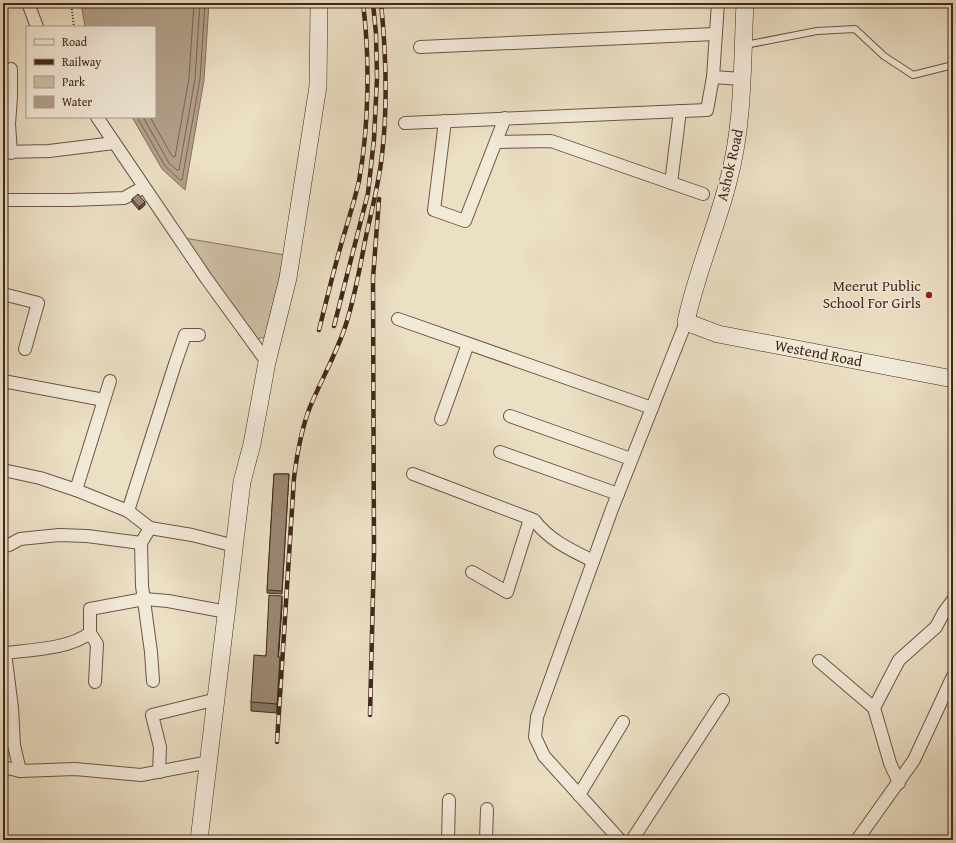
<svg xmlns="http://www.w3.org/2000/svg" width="956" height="843" viewBox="0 0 956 843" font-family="'Gentium Book Plus',serif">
<rect width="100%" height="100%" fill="#ebdfc4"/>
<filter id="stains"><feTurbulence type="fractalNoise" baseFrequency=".005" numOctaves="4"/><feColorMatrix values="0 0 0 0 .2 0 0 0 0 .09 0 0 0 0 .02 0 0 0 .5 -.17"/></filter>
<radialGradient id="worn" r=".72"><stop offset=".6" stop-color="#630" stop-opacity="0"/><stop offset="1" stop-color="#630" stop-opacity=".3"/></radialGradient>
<polygon fill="#cec0a7" stroke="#887460" points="184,238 285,255 265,337 257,339"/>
<polygon fill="#b2a08a" stroke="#86705d" points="81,3 209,3 204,80 185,190 162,169 132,117 155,117 155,27 85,27"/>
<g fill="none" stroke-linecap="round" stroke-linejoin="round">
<g stroke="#7a6452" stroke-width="1">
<polyline points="137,117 165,166 180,180 182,180 200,79 205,3"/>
<polyline points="143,117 169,163 177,170 179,170 195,79 200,3"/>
<polyline points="150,117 172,156 175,157 189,78 194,3"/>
</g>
<defs>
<polyline id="lane" points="745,45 817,31 855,29 884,56 913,75 953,65"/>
<g id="street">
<polyline points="28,3 37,27"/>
<polyline points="420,47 715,34"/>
<polyline points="713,77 742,79"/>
<polyline points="97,117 206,278 267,362"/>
<polyline points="445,121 434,210 465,221 505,118"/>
<polyline points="405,123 707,110 713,77 718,3"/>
<polyline points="496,142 551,141 703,194"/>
<polyline points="3,152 49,151 114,143"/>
<polyline points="11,153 9,124 11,97 11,69"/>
<polyline points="671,183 680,111"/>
<polyline points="3,200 70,200 124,198 144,187"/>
<polyline points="3,294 38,303 25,349"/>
<polyline points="398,319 652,408"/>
<polyline points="3,381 104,400"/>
<polyline points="510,416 631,459"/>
<polyline points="441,419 468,344"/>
<polyline points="500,452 618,494"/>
<polyline points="3,470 40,478 76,490 128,511 150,528"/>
<path d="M 413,474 L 534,520 C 549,540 571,550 593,561"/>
<polyline points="76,490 110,381"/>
<polyline points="128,511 175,364 185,335 199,335"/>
<polyline points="3,546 9,545 20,539 59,535 87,536 141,543"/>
<polyline points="472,572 507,592 530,519"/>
<polyline points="819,661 874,708 890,763 899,783"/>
<polyline points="153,681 151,652 142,586 141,543 150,528 192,535 235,546"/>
<polyline points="95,682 97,644 90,633 90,609 144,599 168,601 227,612"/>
<polyline points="874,708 899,660 936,627 944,612 953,600"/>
<polyline points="3,767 20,771 75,769 141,775 209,762"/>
<path d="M 20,771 L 14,745 L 12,708 L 5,653 C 31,650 69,649 90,633"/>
<polyline points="159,772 160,747 152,715 217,699"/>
<polyline points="579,795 623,722"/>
<polyline points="448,840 449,800"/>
<polyline points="486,840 487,809"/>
<polyline points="620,840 544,756 535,737 537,717 612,509 686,322"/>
<polyline points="632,840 723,700"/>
<polyline points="857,840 914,760 953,676"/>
</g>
<g id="secondary">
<path id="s1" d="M 745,3 C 742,62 744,124 728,182 C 716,229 696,274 686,322 L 718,334 L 953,379"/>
<polyline points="199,840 242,482 252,444 267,362 288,278 318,86 319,3"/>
</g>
</defs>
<use href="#lane" stroke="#6d5544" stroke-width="8"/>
<use href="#street" stroke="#6d5544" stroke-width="14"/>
<use href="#secondary" stroke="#432719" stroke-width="18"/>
<polyline stroke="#432719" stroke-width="2" stroke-dasharray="1 2" stroke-linecap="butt" points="71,3 74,27"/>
<use href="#lane" stroke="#f2ead9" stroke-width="6"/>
<use href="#street" stroke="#f2ead9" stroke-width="12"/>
<use href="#secondary" stroke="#f2ead9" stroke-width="17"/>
<defs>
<g id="rail">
<polyline points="334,326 368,193 374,139 377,78 376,34 373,3"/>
<path d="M 319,330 C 326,302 333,273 341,245 C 347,224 354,203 359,181 C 369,126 370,58 363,3"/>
<polyline points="370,715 374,553 373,278 379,199"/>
<path d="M 277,742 L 294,478 C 297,454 301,430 310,407 C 322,378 338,351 347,321 C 355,295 360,268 365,241 C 371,212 379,184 382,155 C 388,105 386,53 381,3"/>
</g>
</defs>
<use href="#rail" stroke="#432719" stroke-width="4.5"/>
<use href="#rail" stroke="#f2ead9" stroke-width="3" stroke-dasharray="9" stroke-linecap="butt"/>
</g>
<g fill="#847462" stroke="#432719">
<polygon points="132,199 145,205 139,210 132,202"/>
<polygon points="274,474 289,474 282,594 267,593"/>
<polygon points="282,605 278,657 280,666 277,713 251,711 251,702"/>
</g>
<g fill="#6c5e50" stroke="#432719">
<polygon points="145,202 145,205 139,210 139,207"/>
<polygon points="282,596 282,605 278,666 278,657"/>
<polygon points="280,657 280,666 277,713 277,704"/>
</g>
<g fill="#9a8772" stroke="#432719">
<polygon points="138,194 145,202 139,207 132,199"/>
<polygon points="274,474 289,474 282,591 267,590"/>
<polygon points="269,595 282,596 278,657 280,657 277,704 251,702 254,655 266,656"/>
</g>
<circle fill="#8f2418" stroke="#f2ead9" stroke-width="1.5" cx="929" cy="295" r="4"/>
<g text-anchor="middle" stroke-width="3" stroke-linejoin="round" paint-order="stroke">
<g font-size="15" fill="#432719" stroke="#f2ead9">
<text transform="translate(730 165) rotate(-77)" y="5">Ashok Road</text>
<text dy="5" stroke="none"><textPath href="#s1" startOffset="463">Westend Road</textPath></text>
</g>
<g font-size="15" fill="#432719" stroke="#f2ead9" text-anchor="end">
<text x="921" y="291">Meerut Public<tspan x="921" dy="17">School For Girls</tspan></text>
</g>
</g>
<rect width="956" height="843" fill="none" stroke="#ebdfc4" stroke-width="16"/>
<rect x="4" y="4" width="948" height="835" fill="none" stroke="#432719" stroke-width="2"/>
<rect x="8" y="8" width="940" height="827" fill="none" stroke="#432719"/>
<rect x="26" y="26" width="130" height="92" fill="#f2ead9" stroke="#ac9c8c"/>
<rect x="34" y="39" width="20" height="6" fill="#f2ead9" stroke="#ac9c8c"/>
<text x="62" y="46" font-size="12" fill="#432719">Road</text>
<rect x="34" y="59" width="20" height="6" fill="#432719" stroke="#ac9c8c"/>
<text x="62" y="66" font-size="12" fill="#432719">Railway</text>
<rect x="34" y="76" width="20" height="12" fill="#cec0a7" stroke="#ac9c8c"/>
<text x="62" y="86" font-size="12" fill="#432719">Park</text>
<rect x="34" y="96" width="20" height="12" fill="#b2a08a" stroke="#ac9c8c"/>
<text x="62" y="106" font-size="12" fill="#432719">Water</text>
<rect width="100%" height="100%" filter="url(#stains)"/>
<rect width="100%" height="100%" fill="url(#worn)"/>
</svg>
